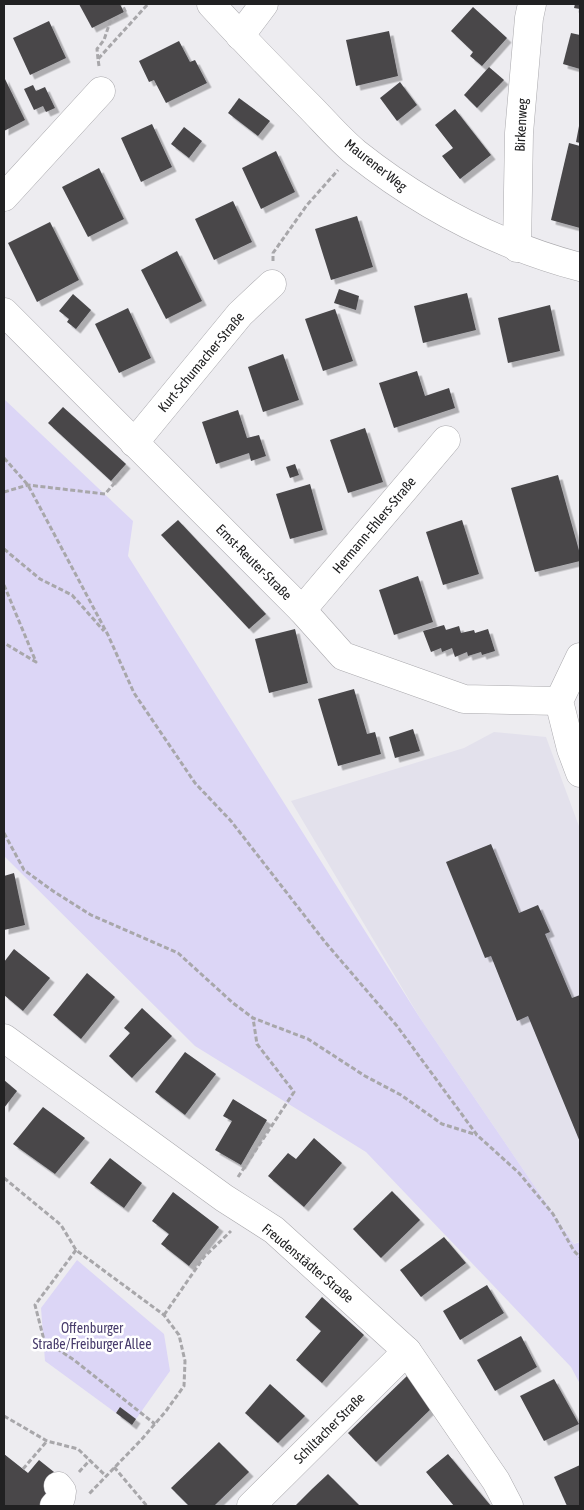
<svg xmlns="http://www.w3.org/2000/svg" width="584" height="1510" viewBox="0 0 584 1510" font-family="'Asap Condensed',sans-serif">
<defs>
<filter id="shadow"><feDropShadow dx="4.5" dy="4.5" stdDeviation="0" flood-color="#0004"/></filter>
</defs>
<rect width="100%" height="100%" fill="#edecf0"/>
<polygon fill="#e3e1ec" points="494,732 546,737 580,829 580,1241 574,1244 420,1018 291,801 464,748"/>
<g fill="#dcd6f6">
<polygon points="4,399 133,521 128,556 420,1018 574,1244 580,1242 580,1384 571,1367 366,1152 195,1046 4,856"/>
<polygon points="77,1260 164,1334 170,1371 136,1419 120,1407 116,1413 45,1361 41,1308"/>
</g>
<g fill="#48474a" filter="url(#shadow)">
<polygon points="79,4 120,4 124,12 92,28"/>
<polygon points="575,4 580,4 580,9 574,8"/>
<polygon points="473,7 507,38 482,66 470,56 473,52 451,31"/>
<polygon points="49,21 66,58 30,75 13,38"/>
<polygon points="389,31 398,76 356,86 346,40"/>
<polygon points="571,33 580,35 580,69 563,64"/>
<polygon points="179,41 190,62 195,60 207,83 166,103 154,80 149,82 139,61"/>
<polygon points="489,67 504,80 477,108 464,95"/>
<polygon points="4,77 25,120 4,131"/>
<polygon points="400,82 417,105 397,121 380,98"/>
<polygon points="33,85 36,91 45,87 55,108 46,112 43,106 34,110 24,89"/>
<polygon points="239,98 270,121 258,136 228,113"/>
<polygon points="455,109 491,155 460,179 442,156 453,148 435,125"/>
<polygon points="152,124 172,167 141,182 121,138"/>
<polygon points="579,126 580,126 580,143 576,142"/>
<polygon points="184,127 202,141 189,158 171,144"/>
<polygon points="569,143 580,146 580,228 551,220"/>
<polygon points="276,151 295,192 261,209 242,168"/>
<polygon points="99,168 124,219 88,237 62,187"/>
<polygon points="233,201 252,242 214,260 195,219"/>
<polygon points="357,216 373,267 331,280 315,229"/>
<polygon points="50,222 79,280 37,302 8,243"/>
<polygon points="177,251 202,301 166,319 141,270"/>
<polygon points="339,289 359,296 356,310 334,303"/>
<polygon points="467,293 476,330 423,343 414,306"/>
<polygon points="73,294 91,310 76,329 67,322 69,319 59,311"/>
<polygon points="550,305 560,351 508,363 498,318"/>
<polygon points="128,308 151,358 119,373 95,324"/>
<polygon points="335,309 353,361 323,371 305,319"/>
<polygon points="283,354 299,400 263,412 248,367"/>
<polygon points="417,371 425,396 449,388 455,408 394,428 379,383"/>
<polygon points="63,407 126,464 111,481 48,423"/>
<polygon points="238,410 247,438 259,435 266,456 251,461 249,453 216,464 202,422"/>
<polygon points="365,428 383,482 348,493 330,440"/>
<polygon points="295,464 299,475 290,478 286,467"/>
<polygon points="558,475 580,554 580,561 535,572 511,488"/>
<polygon points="310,484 323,530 290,539 276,494"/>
<polygon points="178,520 266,614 249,629 161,535"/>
<polygon points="462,520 479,574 443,585 426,532"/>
<polygon points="418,576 433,622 394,635 379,590"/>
<polygon points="444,625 446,630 459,626 461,633 474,630 475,633 488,629 495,651 482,655 481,652 468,656 467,652 455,657 452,648 442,652 441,648 431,652 423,631"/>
<polygon points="295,629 308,683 269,693 255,639"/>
<polygon points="354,689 367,734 375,732 381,754 338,766 318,699"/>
<polygon points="413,729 420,751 395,758 389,737"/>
<polygon points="491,844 519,913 538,905 550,932 545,934 572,998 580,995 580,1142 528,1016 517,1021 491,956 485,958 446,862"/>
<polygon points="14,873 25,925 4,930 4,876"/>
<polygon points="14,949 50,978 23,1011 4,995 4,962"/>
<polygon points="87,973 115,997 81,1039 53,1015"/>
<polygon points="142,1008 172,1036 132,1078 109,1056 130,1033 124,1028"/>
<polygon points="185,1052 216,1074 185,1115 155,1092"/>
<polygon points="4,1080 17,1091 4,1108"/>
<polygon points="233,1099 267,1120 241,1165 215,1150 232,1121 223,1116"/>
<polygon points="43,1107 85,1138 55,1174 13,1144"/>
<polygon points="314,1138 342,1163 304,1207 268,1176 288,1153 296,1159"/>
<polygon points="110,1158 142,1183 124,1208 90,1183"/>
<polygon points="392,1191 420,1220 381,1258 353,1229"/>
<polygon points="173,1192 219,1227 189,1266 161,1244 169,1234 152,1221"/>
<polygon points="444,1237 466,1263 421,1297 400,1270"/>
<polygon points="487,1285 504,1313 460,1340 443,1311"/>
<polygon points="322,1297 364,1335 322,1383 296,1360 321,1331 305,1317"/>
<polygon points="521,1336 537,1367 495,1391 477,1360"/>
<polygon points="408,1375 436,1404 376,1462 348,1433"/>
<polygon points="554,1379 579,1424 544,1441 520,1396"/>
<polygon points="270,1384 305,1416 278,1443 245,1413"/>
<polygon points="120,1407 136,1419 132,1425 116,1413"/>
<polygon points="219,1442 249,1472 214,1506 189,1506 171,1488"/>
<polygon points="4,1454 28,1473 39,1460 64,1480 41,1506 4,1506"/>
<polygon points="448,1454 471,1482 491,1506 454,1506 426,1472"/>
<polygon points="580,1465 580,1506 567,1506 554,1477"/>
<polygon points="328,1474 360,1506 295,1506 312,1489"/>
</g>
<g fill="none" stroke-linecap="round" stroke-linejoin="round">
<defs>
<g id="minor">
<path d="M 211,4 C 243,39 275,72 308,105 C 324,121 339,139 356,153 C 423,206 497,245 580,267"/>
<polyline points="240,36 264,4"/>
<polyline points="4,197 101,91"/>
<polyline points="517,248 519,133 529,18 532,4"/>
<polyline points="4,312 302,610 343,656 464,699 559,701"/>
<polyline points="134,443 240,314 272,284"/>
<polyline points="302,610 446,440"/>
<polyline points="580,657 559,701 571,749 580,773"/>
<polyline points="4,1038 224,1198 274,1230 407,1351 496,1481 509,1506"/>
<polyline points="54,1506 61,1498 62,1491 58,1486"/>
<polyline points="251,1506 407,1351"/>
</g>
</defs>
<use href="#minor" stroke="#aaa9ad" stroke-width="29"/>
<g stroke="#a8a7aa" stroke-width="3" stroke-dasharray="5 2.5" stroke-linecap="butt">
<polyline points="98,59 97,49 104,40 110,22 126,13 122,4"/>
<polyline points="99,66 98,59 148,4"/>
<polyline points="273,261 273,253 307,205 338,170"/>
<polyline points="4,458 28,485 108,635 134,693 195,783 231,821 325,942 397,1026 477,1135 519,1173 553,1214 574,1251 580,1257"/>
<polyline points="4,492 28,485 105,494 126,470"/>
<polyline points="4,549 40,579 72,595 104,631"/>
<polyline points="4,585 36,662 4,643"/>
<polyline points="4,833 24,870 53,891 91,915 178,953 233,1003 253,1018 308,1039 365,1076 401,1095 442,1124 477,1135"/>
<polyline points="238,1177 294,1092 257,1044 253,1018"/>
<polyline points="4,1178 61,1225 76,1250 164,1315 179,1335 185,1361 184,1386 166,1411 142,1439 88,1495"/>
<polyline points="76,1250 35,1305 44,1340 74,1360 155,1424"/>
<polyline points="164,1315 204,1257 231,1231"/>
<polyline points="4,1416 47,1441 78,1449 106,1476"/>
<polyline points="114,1467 147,1506"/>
<polyline points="23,1469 47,1441"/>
<polyline points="79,1472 90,1460"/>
</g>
<use href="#minor" stroke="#fff" stroke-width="28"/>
</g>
<g text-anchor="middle" stroke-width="5" stroke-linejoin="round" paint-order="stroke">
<g font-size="14" fill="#212122" stroke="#fff">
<text transform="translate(521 125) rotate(-87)" y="5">Birkenweg</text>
<text transform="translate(376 165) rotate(38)" y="5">Maurener Weg</text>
<text transform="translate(201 362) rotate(-50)" y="5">Kurt-Schumacher-Straße</text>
<text transform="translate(374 525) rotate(-50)" y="5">Hermann-Ehlers-Straße</text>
<text transform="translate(254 562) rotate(45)" y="5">Ernst-Reuter-Straße</text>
<text transform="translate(308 1263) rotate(40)" y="5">Freudenstädter Straße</text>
<text transform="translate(329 1428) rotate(-45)" y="5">Schiltacher Straße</text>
</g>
<g font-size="14" fill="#473b6b" stroke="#fff">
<text x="92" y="1333">Offenburger<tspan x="92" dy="16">Straße/Freiburger Allee</tspan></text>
</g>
</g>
<rect width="584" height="1510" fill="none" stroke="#212122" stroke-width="10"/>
</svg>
